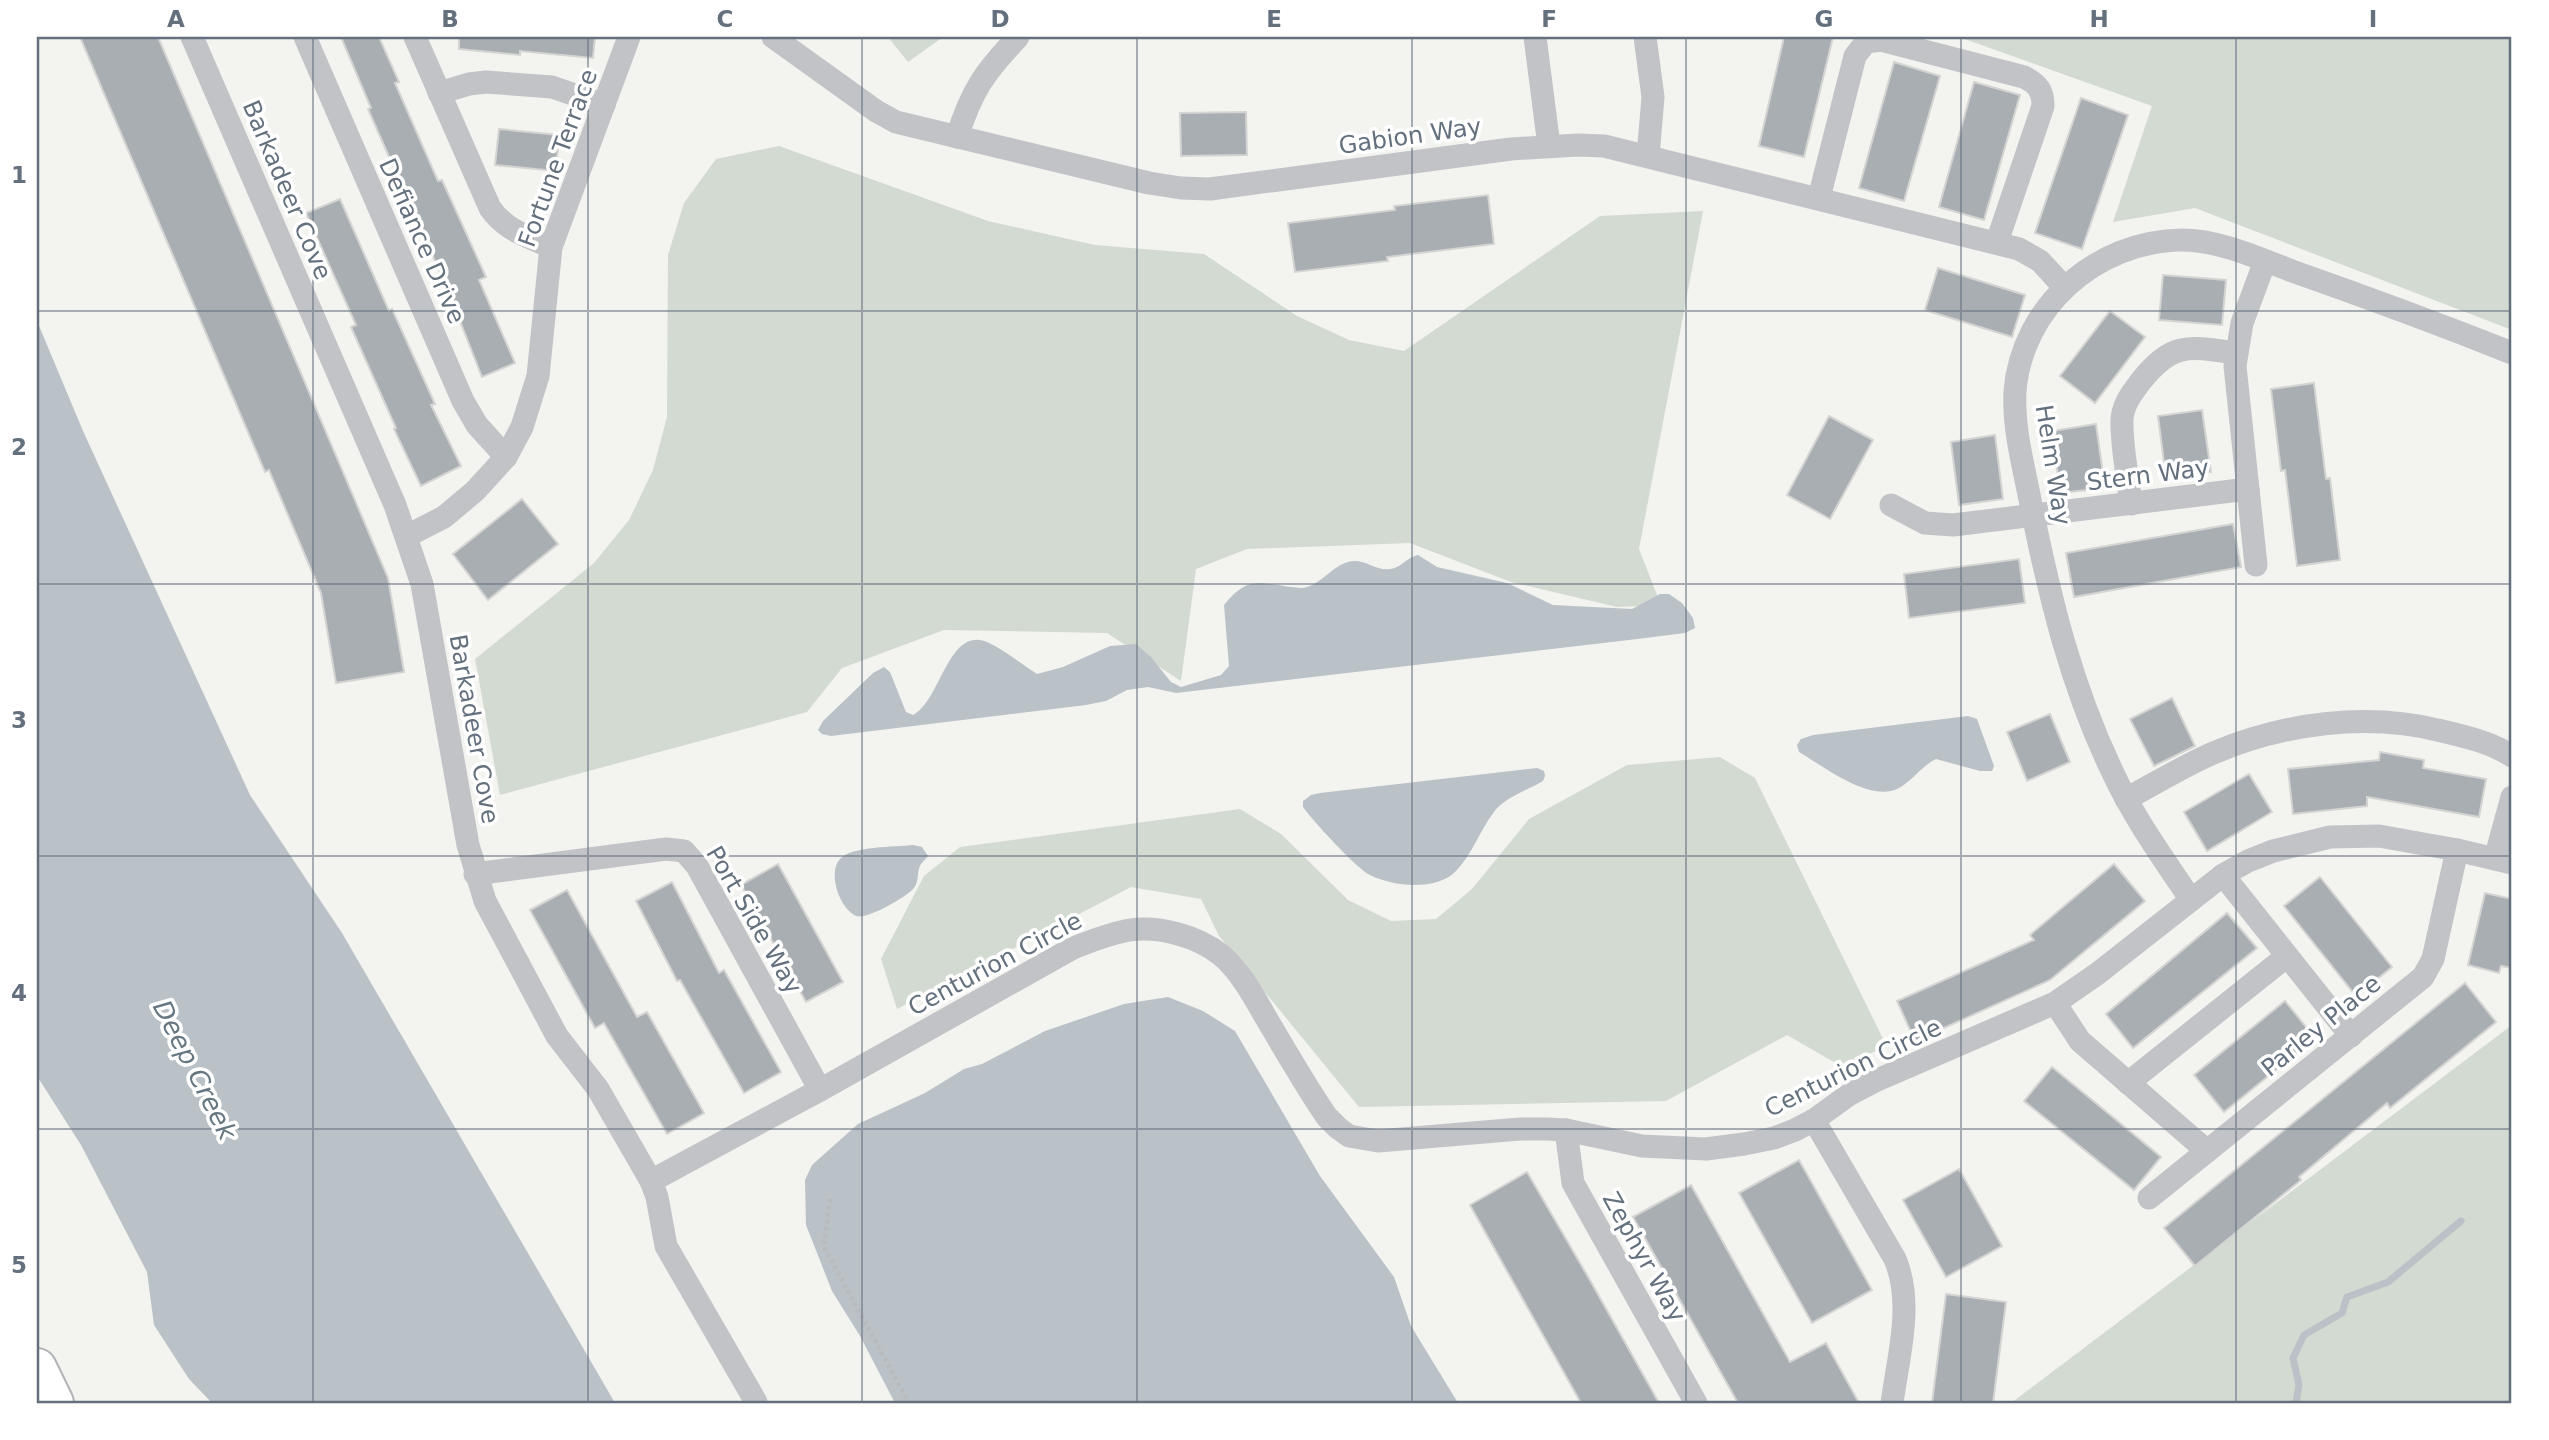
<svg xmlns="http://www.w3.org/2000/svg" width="2549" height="1440" viewBox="0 0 2549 1440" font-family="'DejaVu Sans',sans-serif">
<rect width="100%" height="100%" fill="#f3f3f0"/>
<g fill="#d3dad1">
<polygon points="888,37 943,37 908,62"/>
<polygon points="1959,37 2512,37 2512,330 2195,208 2113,222 2152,106"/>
<polygon points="779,146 988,221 1095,245 1204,254 1297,316 1349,340 1404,351 1600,216 1703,211 1639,549 1661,605 1617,607 1511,582 1410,543 1247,549 1196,569 1181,681 1107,633 944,630 842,668 807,712 500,795 475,659 594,563 629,520 653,470 667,417 668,255 684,203 716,159"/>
<polygon points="1720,757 1755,778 1887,1047 1839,1065 1787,1035 1666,1101 1359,1107 1219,936 1201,899 1131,887 897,1009 881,959 924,876 960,847 1240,809 1281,834 1348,900 1391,921 1436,919 1472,889 1529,819 1627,765"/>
<polygon points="2512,1025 2512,1403 2011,1403"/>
</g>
<g fill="#bac2c7">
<polygon points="37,321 83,431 250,795 342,933 615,1403 212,1403 189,1379 154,1325 147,1272 81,1145 37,1076"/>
<path d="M 1418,555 L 1437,567 L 1507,583 L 1553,605 L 1632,609 L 1660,594 L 1669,594 L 1682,603 L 1693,618 L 1695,628 L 1685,633 L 1629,640 L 1176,693 L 1148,687 L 1127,690 L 1106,701 L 1086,705 L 831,736 L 822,734 L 818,730 L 823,721 L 873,673 L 884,667 L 890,672 L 906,712 L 913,715 C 941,701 948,626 987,642 C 1005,650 1021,664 1037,674 L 1063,667 L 1110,646 L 1136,644 L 1151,657 L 1171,682 L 1181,687 L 1221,675 L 1229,666 L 1224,605 C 1248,576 1257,583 1291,587 C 1296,587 1302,589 1307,587 C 1323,582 1333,566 1348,562 C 1363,557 1375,571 1390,569 C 1401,568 1407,557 1418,555 Z"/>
<path d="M 1968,716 L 1977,719 L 1994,766 L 1992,771 L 1980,771 L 1936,759 C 1921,766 1912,782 1897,789 C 1869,802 1823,766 1799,752 L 1797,745 L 1801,739 L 1813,735 Z"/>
<path d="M 1537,768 L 1544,771 L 1545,776 L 1543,781 C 1528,790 1504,798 1494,812 C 1480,830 1472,855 1456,871 C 1437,891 1394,887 1370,875 C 1357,869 1312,820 1303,807 L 1303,801 L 1311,795 L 1320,793 Z"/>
<path d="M 913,845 L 922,847 L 928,856 C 926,859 923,861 921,864 C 916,872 920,882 913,889 C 905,898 866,920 856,916 C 840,909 827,873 840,859 C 851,846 895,847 913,845 Z"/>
<polygon points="1168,997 1203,1011 1235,1031 1320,1176 1394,1277 1411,1326 1458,1403 895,1403 860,1336 832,1291 806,1225 805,1180 812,1165 858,1124 925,1093 964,1069 982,1064 1045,1031 1124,1004"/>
</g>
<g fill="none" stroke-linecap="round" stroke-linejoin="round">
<polyline stroke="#bac2c7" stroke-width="7" points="2296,1403 2299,1385 2293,1358 2304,1335 2342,1313 2347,1297 2388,1282 2461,1221"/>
</g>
<g fill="#a9aeb3" stroke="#d4d4d2" stroke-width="2">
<polygon points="80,37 158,37 388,578 404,672 336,683 321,593 269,470 265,472"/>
<polygon points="341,37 379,37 399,82 395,83 438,181 442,180 486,277 479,280 515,363 482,377 449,293 368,109 371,108"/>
<polygon points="459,37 595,37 593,58 520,51 520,55 459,49"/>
<polygon points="1784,37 1833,37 1804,157 1759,146"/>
<polygon points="1894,62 1940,76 1904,201 1859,188"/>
<polygon points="1974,82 2020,95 1984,220 1939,207"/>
<polygon points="2081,98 2128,115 2082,249 2035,233"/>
<polygon points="1246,112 1247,155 1181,156 1180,113"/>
<polygon points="499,129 559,135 556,171 495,165"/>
<polygon points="1488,195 1494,244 1387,257 1388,261 1295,272 1288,223 1395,210 1394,206"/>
<polygon points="340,199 389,311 392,309 435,404 431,405 461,466 421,486 394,429 396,428 351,327 356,325 306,213"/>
<polygon points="1938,268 2025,295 2012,337 1925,310"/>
<polygon points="2163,275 2226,280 2222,325 2159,320"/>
<polygon points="2110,311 2145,337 2095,403 2060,376"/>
<polygon points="2314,383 2326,479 2330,478 2340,560 2297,566 2285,470 2281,471 2271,389"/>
<polygon points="2202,410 2211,472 2166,478 2158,416"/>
<polygon points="1829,416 1873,440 1830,519 1787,495"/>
<polygon points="2096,424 2105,488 2060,493 2052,431"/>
<polygon points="1995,435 2003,499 1959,505 1951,442"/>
<polygon points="522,499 558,544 488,600 453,554"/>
<polygon points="2233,524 2241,567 2074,597 2066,553"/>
<polygon points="2019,559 2025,603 1909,618 1904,574"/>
<polygon points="2172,698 2195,746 2154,766 2130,719"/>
<polygon points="2050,714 2070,762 2027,781 2007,732"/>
<polygon points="2380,752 2424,760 2423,768 2486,779 2479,817 2367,797 2367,806 2293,814 2288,769 2379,760"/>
<polygon points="2249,774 2272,812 2207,851 2184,812"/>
<polygon points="778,864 843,982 806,1002 741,885"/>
<polygon points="2114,864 2145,901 2050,980 1915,1041 1897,1001 2034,940 2030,935"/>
<polygon points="2320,877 2392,967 2356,996 2284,906"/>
<polygon points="672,882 719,973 724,970 781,1072 744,1093 680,980 677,981 636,901"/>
<polygon points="567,890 637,1017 647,1012 704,1113 667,1134 604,1023 595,1028 530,910"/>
<polygon points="2485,893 2512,899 2512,968 2501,966 2499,973 2468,965"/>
<polygon points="2227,913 2257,948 2133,1048 2106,1014"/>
<polygon points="2465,983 2496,1022 2390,1108 2387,1103 2299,1177 2301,1180 2195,1266 2164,1228"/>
<polygon points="2285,1001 2315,1038 2224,1112 2194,1075"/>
<polygon points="2052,1067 2161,1157 2134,1190 2024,1101"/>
<polygon points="1799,1160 1872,1290 1812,1323 1739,1193"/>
<polygon points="1959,1169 2002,1246 1946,1277 1903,1200"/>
<polygon points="1527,1172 1591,1282 1659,1403 1581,1403 1470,1205"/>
<polygon points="1691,1185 1790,1362 1826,1343 1859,1403 1738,1403 1633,1217"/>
<polygon points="1946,1294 2006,1302 1993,1403 1932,1403"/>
</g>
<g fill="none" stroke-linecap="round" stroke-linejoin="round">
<defs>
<polyline id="highway" points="37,1368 54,1403"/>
</defs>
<use href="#highway" stroke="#b1b4b7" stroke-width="42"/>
<g stroke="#b8babc" stroke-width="4.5" stroke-dasharray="3.5 3.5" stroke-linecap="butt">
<polyline points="830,1199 824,1247 909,1403"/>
<polyline points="1044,1401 1045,1403"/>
</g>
<g stroke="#c1c3c7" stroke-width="23">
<polyline points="192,37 395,505 422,584 468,845 485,901 557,1036 598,1089 651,1181 657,1197 666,1246 756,1402"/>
<polyline points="305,37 463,401 477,425 506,457"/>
<path d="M 415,37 L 490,208 C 505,230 527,236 551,247"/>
<polyline points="773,37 876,111 896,122 1149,183 1181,188 1210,189 1511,149 1578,145 1604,146 2019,249 2040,261 2064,287"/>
<polyline points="1535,37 1549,146"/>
<polyline points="1645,37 1653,97 1648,156"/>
<polyline points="439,93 469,84 486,82 552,87 604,105"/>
<path d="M 957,137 C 972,90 984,73 1018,37"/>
<path d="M 1819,198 L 1855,56 L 1866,42 L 1881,40 L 2024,77 C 2038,84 2043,91 2043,106 L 1997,242"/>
<path d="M 2131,504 C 2128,478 2122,450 2122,424 C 2121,407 2131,394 2141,381 C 2172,342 2189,346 2235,353"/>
<polyline points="1891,505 1925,523 1953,525 2248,489"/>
<polyline points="407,536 444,517 475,491 506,457 522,427 538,376 551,247 629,37"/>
<polyline points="2256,565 2235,366 2242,323 2265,261"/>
<path d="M 2126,799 C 2154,784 2182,767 2211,754 C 2283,723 2366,712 2442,731 C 2467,737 2490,742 2512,756"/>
<polyline points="2495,859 2512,797"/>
<polyline points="475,874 666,849 684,851 697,866 820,1090"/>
<polyline points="2223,875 2351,1036"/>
<path d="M 2191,900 C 2163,858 2134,818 2113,773 C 2071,686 2050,598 2031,505 C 2024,467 2013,430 2015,391 C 2022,306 2097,241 2182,240 C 2219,240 2258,258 2292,271 C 2366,297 2439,324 2512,353"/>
<polyline points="2055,1003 2080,1041 2207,1151"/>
<polyline points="2128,1083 2287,956"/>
<path d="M 1814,1120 L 1895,1259 C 1914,1304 1898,1357 1892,1403"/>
<polyline points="1566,1130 1573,1183 1696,1403"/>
<path d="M 651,1181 L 820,1090 L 1073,948 C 1092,941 1110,933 1130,930 C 1160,926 1197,936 1221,955 C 1240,971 1253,995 1265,1016 C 1285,1050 1305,1085 1327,1117 L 1338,1128 L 1349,1136 L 1378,1141 L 1520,1129 L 1547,1129 L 1566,1130 L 1642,1146 L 1706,1149 L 1744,1144 L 1774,1138 L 1795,1130 L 1814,1120 L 1850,1094 L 1875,1081 L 2055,1003 L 2097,974 L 2223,875 L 2248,861 L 2273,851 L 2330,837 L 2379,836 L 2457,850 L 2512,863"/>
<polyline points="2149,1198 2423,977 2433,959 2457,850"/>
</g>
<use href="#highway" stroke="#fff" stroke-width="38"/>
</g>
<path fill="none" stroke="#65707e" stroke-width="2" stroke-opacity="0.55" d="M 313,37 L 313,1403M 588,37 L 588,1403M 862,37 L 862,1403M 1137,37 L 1137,1403M 1412,37 L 1412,1403M 1686,37 L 1686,1403M 1961,37 L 1961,1403M 2236,37 L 2236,1403M 37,311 L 2512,311M 37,584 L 2512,584M 37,856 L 2512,856M 37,1129 L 2512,1129"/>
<g text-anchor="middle" stroke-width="7" stroke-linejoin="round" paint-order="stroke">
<g font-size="24" fill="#65707e" stroke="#fff">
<text transform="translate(1410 136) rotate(-8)" y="8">Gabion Way</text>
<text transform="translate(558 158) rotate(-70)" y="8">Fortune Terrace</text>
<text transform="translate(287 190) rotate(67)" y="8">Barkadeer Cove</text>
<text transform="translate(422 241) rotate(66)" y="8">Defiance Drive</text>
<text transform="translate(2053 465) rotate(81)" y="8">Helm Way</text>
<text transform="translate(2148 475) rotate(-7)" y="8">Stern Way</text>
<text transform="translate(474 729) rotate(80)" y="8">Barkadeer Cove</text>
<text transform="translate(754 920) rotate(60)" y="8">Port Side Way</text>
<text transform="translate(995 964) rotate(-28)" y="8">Centurion Circle</text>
<text transform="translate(2321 1026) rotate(-39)" y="8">Parley Place</text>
<text transform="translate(1853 1068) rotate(-26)" y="8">Centurion Circle</text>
<text transform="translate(1644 1257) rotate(61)" y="8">Zephyr Way</text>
</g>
<g font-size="26" font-style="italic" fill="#667782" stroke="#fff">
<text transform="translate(195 1070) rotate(63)" y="9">Deep Creek</text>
</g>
</g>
<rect width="2549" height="1440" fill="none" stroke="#ffffff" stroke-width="77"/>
<rect x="38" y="38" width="2472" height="1364" fill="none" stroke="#65707e" stroke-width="2.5"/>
<g font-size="23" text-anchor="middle" font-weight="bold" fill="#65707e">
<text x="176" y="27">A</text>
<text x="450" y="27">B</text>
<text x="725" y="27">C</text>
<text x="1000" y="27">D</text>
<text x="1274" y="27">E</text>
<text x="1549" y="27">F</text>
<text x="1824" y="27">G</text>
<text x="2099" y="27">H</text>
<text x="2373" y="27">I</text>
<text x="19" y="183">1</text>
<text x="19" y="455">2</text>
<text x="19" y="728">3</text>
<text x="19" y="1001">4</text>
<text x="19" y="1273">5</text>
</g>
</svg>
